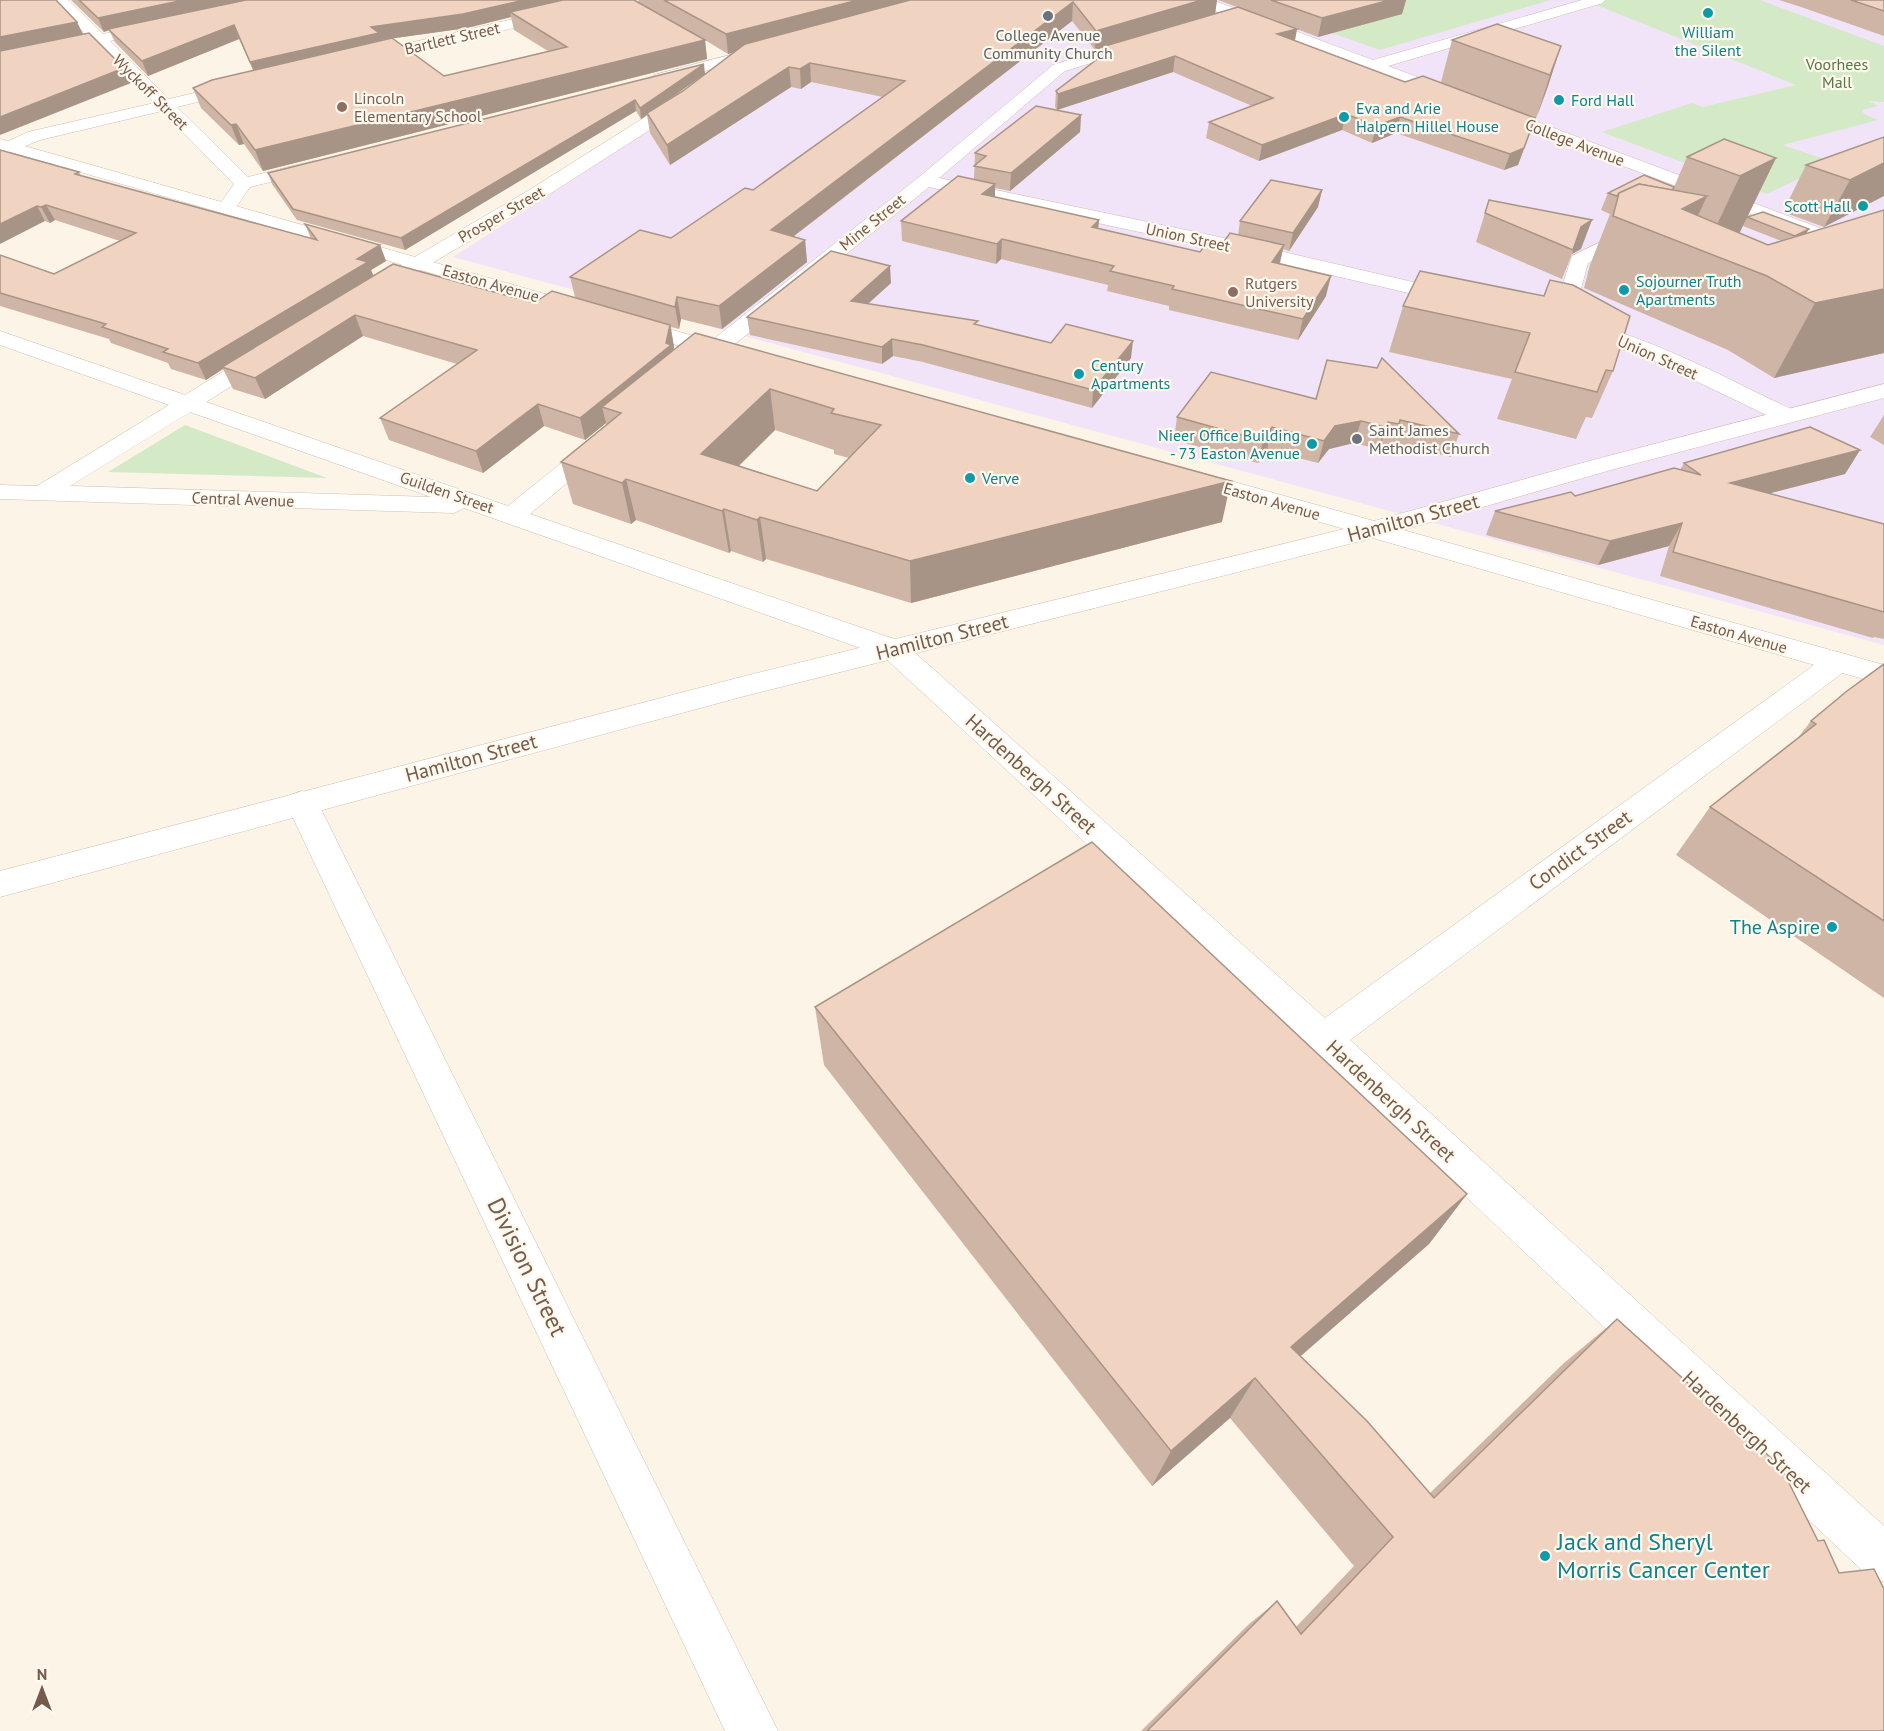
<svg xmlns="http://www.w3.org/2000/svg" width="1884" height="1731" viewBox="0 0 1884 1731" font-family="'PT Sans',sans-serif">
<rect width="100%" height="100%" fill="#fbf4e7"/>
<polygon fill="#f1e4f8" points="637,0 1884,0 1884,645 453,257 755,62"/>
<g fill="#d4e9c6">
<polygon points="1238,0 1551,0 1380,50"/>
<polygon points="1598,0 1760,0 1884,46 1884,102 1869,101 1878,106 1862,110 1864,114 1878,120 1783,145 1833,162 1767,194 1602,132 1692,103 1703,107 1796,85 1589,2"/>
<polygon points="185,425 327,478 108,472"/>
</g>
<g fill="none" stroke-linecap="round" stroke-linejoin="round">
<defs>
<g id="street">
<polygon points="53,0 68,0 103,34 156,23 161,24 163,27 161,30 110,41 169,99 241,82 247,84 249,87 247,90 177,107 248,177 313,161 319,162 322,166 319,170 250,187 233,212 219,212 217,208 234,184 162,111 40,140 0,156 0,145 28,132 154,103 96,44 0,65 0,55 88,37"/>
<polygon points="596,0 622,0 615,4 362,64 354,59 362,54"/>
<polygon points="1192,0 1212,0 1373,60 1582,0 1605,0 1603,3 1388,66 1884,252 1884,265 1194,3"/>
<polygon points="1145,37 1150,39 1153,42 1150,45 1065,71 939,178 1219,237 1456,292 1463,294 1466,298 1463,302 1456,304 1219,249 929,187 698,374 690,376 682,374 679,369 682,364 919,177 1053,65"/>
<polygon points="764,46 769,48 772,51 769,54 660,83 652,78 654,75"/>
<polygon points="686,94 694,99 692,103 540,200 391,287 384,289 377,287 374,283 377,279 526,192 680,95"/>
<polygon points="1635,225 1642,227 1645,231 1642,235 1588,263 1572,322 1569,327 1561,328 1553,327 1550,322 1572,256"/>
<path d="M 1580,321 C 1656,339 1725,378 1795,411 L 1799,416 L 1795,421 L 1787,423 L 1779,421 L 1650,359 L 1572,332 L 1569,327 L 1572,322 Z"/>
<path d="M 0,331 L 185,395 L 258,350 L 266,348 L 274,350 L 277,355 L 274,360 L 206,402 L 508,506 L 591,439 L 599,437 L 607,439 L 611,444 L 607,449 L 530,514 L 903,642 L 1325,1018 L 1828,655 L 1838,652 L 1848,655 L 1852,662 L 1848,669 L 1350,1040 L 1884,1526 L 1884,1582 L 1867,1575 L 1322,1061 L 883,656 L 464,508 L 454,513 L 0,499 L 0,485 L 37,486 L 169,405 L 0,345 ZM 190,412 L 431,497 L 70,486 Z"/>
<polygon points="302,791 313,795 318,803 778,1731 725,1731 286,803 291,795"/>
</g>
<g id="secondary">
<polygon points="0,139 591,307 595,311 591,315 584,317 577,315 0,149"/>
<polygon points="630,318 736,348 739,353 736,358 728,360 622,329 619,324 622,319"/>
<polygon points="1884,384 1884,398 1611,470 1403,530 1884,665 1884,685 1373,538 741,697 0,897 0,871 741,677 1344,529 1177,481 1174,476 1177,471 1186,469 1195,471 1374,521 1593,460"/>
</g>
</defs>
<use href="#street" stroke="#cfbeb0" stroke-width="1"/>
<use href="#secondary" stroke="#d2beae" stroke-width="1"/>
<use href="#street" fill="#fff" fill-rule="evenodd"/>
<use href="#secondary" fill="#fff" fill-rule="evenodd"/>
</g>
<g fill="#ceb5a5" fill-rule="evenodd">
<path d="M 71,0 L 634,0 L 639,2 L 638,0 L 1217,0 L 1215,14 L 1237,7 L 1218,0 L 1406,0 L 1402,14 L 1318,37 L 1297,29 L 1295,41 L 1405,82 L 1441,82 L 1452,40 L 1561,46 L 1547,89 L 1518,165 L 1504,170 L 1396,133 L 1372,143 L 1342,130 L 1259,161 L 1206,138 L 1209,122 L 1252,106 L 1173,72 L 1057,110 L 1055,107 L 1056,91 L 1105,53 L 1105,47 L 1095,50 L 1072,21 L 793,237 L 805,240 L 807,262 L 722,329 L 681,319 L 679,329 L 671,327 L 674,347 L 673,351 L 1222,522 L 911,603 L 766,559 L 763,562 L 731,551 L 729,553 L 636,520 L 631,524 L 573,504 L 561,462 L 606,425 L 606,423 L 585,440 L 544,426 L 483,473 L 389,440 L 380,418 L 457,364 L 363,336 L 265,399 L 233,389 L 223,369 L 206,380 L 171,369 L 168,363 L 111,343 L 109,339 L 0,306 L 0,255 L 54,274 L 120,241 L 55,220 L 50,223 L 45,221 L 0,150 L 79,172 L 81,176 L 311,239 L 305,224 L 380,245 L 386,261 L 371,270 L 373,276 L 534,303 L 575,297 L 570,277 L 671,238 L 753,190 L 883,97 L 811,82 L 801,89 L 791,87 L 670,165 L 650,133 L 647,115 L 641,119 L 636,111 L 405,250 L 297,220 L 272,184 L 268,173 L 705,74 L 666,101 L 683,91 L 734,52 L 728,54 L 705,40 L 707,59 L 263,171 L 244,144 L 239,145 L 201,108 L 193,88 L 253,70 L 239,39 L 148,76 L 115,42 L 109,30 L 104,32 ZM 511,17 L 514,30 L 548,51 L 444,76 L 382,41 L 381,40 L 467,28 ZM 775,430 L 834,450 L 834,454 L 849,458 L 817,491 L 739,466 Z"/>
<polygon points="1779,0 1884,0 1884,36 1801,7"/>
<polygon points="1081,115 1080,132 1010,191 995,188 995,197 1099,220 1098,228 1200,252 1220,247 1238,235 1240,221 1322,190 1318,207 1289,251 1283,249 1280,264 1326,296 1298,340 1169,310 1169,306 1107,291 1108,285 1001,259 996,264 902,241 901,221 974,179 975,153"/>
<polygon points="1884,137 1824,227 1783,212 1806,165"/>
<polygon points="1687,157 1776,158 1739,233 1768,245 1781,241 1743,226 1747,217 1807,233 1884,210 1884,353 1774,378 1728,350 1584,288 1590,265 1610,214 1601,210 1608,193 1674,187"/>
<polygon points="1489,200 1581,249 1572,254 1562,279 1476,242"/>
<polygon points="1420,271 1613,371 1592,418 1586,417 1576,439 1497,419 1512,379 1389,352 1403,306"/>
<polygon points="891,283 868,304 978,325 1051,343 1131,358 1092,408 923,362 893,356 882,364 750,335 747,317"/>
<polygon points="1316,399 1459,434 1451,457 1393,443 1392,447 1381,444 1378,449 1354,443 1329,449 1318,463 1267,450 1258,463 1174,440 1177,417"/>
<polygon points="1884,415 1884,445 1870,437"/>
<polygon points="1860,450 1845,474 1769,493 1884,524 1884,639 1874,637 1873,638 1660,576 1669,546 1598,565 1486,535 1495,511 1575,496 1680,470 1684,463"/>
<polygon points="1884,664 1884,998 1676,855 1710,807 1797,739 1811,721"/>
<polygon points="815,1007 1467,1194 1429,1244 1300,1356 1430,1493 1564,1363 1617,1319 1884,1731 1141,1731 1248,1625 1277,1601 1296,1627 1354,1566 1230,1418 1152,1486 824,1065"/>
</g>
<g fill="#a89486">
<polygon points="184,0 252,0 108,29 109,30 104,32 98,18"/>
<polygon points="525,0 586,0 510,12 511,17 467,28 381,40 384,47 256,77 250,62 371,27"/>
<polygon points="858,0 928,0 728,54 726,34"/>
<polygon points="1202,0 1217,0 1215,14 1095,50 1096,31"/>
<polygon points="1390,0 1406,0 1402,14 1318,37 1322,18"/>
<polygon points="1073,2 1072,21 773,252 771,230"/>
<polygon points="77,22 84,36 0,53 0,37"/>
<polygon points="234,25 239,39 148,76 142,61"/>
<polygon points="1297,29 1294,44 1277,34"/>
<polygon points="705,40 707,59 263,171 255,150"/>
<polygon points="1561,46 1547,89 1536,119 1550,75"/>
<polygon points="1175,56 1173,72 1057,110 1058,94"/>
<polygon points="810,63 811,82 801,89 800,69"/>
<polygon points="704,64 705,74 641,119 640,108"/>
<polygon points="789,67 791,87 670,165 667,145"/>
<polygon points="124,68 131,83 0,135 0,117"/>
<polygon points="635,100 636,111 405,250 401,238"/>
<polygon points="1346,114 1342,130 1259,161 1262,145"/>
<polygon points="1081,115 1080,132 1010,191 1011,173"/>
<polygon points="1400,117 1396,133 1372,143 1376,126"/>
<polygon points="1535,118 1518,165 1504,170 1510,154"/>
<polygon points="236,124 244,144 239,145 231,125"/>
<polygon points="1776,158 1740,232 1704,252 1740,176"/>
<polygon points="1884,163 1884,196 1824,227 1850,180"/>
<polygon points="995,184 995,203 982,194"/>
<polygon points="1322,190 1318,207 1289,251 1293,233"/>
<polygon points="1707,196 1685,244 1682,209"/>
<polygon points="46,205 55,220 50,223 41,207"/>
<polygon points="37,206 45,221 0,244 0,224"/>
<polygon points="1099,220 1097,240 1092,227"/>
<polygon points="1592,220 1581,249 1572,254 1581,227"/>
<polygon points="1809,229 1804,237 1790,245 1795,236"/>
<polygon points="1002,239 1001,259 996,264 997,244"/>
<polygon points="805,240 807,262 722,329 719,306"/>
<polygon points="380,245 386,261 371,270 374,277 222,367 223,369 206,380 198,363 357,259"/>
<polygon points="1284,245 1279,265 1272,262"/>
<polygon points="890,266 891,283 852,318 851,301"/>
<polygon points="1331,276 1326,296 1298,340 1303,319"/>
<polygon points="1884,289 1884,353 1774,378 1815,303"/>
<polygon points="677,297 681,319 679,329 675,307"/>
<polygon points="355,315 363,336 265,399 255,378"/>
<polygon points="670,325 674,347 673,352 602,407 606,423 585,440 580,418 666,343"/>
<polygon points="892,339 893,356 882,364 882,347"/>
<polygon points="1133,341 1131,358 1092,408 1093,390"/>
<polygon points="770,389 775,430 708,496 701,454"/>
<polygon points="538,404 544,426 483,473 476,451"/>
<polygon points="1361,421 1354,443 1329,449 1318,463 1324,441 1335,426"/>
<polygon points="1388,422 1381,444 1378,449 1385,427"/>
<polygon points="1272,427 1267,450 1258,463 1263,441"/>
<polygon points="1860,450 1845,474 1717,507 1730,483"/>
<polygon points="626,479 636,520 631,524 622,483"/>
<polygon points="1231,481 1222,522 911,603 910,561"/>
<polygon points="724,509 731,551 729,553 722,511"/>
<polygon points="760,517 766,559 763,562 757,520"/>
<polygon points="1682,523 1669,546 1598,565 1610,541"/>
<polygon points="1467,1194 1429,1244 1263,1389 1291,1347"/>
<polygon points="1255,1378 1230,1418 1152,1486 1171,1451"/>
</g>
<g fill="#f0d3c0" stroke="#a89486" stroke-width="1.5" fill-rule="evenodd">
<polygon points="0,0 56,0 77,22 0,37"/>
<polygon points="79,0 184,0 98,18"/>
<polygon points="246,0 525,0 463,14 371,27 379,33 250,62 234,25 142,61 108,29"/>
<polygon points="563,0 634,0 705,40 255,150 236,124 231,125 193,88 212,80 392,38 444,76 567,47 510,12"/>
<polygon points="664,0 858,0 726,34"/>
<polygon points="910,0 1202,0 1096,31 1073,2 771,230 805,240 719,306 677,297 675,307 570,277 640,230 671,238 745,188 753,190 905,81 810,63 800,69 789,67 667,145 647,113 683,91 745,44"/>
<polygon points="1271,0 1390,0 1322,18"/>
<polygon points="1851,0 1884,0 1884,11"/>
<polygon points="1238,7 1297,29 1277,34 1405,82 1423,76 1535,118 1524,148 1510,154 1400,117 1376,126 1346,114 1262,145 1209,122 1273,98 1175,56 1058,94 1056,91 1109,50 1105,46"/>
<polygon points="1497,24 1561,46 1550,75 1452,40"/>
<polygon points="89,33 124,68 0,117 0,51"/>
<polygon points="704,64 640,108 635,100 401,238 293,209 268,173"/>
<polygon points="1036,106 1081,115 1011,173 974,166 986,156 975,153"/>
<polygon points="1884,137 1884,163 1850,180 1806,165"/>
<polygon points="1724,139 1776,158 1740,176 1687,157"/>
<polygon points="0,150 79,172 75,174 317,240 305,224 380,245 357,259 368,262 198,363 163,352 168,349 102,327 106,324 0,293 0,255 54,274 136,233 46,205 41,207 37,206 0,224"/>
<polygon points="1644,175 1674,187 1673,189 1671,190 1639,184 1619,193 1617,196 1608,193"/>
<polygon points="958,176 995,184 982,194 1099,220 1092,227 1200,252 1206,244 1220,247 1230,233 1284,245 1272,262 1331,276 1303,319 1172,289 1174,286 1110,271 1114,266 1002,239 997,244 901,221"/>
<polygon points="1271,180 1322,190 1293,233 1240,221"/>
<polygon points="1639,184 1707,196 1682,209 1768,245 1884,210 1884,289 1815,303 1767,276 1613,216 1619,193"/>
<polygon points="1489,200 1592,220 1581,227 1573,250 1485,213"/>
<polygon points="1763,212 1809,229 1795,236 1747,217"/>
<polygon points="831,251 890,266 851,301 978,321 974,324 1051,343 1066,324 1133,341 1093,390 923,345 892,339 882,347 747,317"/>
<polygon points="393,264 534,303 552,291 670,325 666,343 671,345 580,418 538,404 476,451 380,418 477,350 355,315 255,378 222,367"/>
<polygon points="1420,271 1544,296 1550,280 1573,285 1630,316 1613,371 1606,370 1597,392 1515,372 1530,333 1403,306"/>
<path d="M 695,333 L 1231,481 L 910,561 L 760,517 L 757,520 L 724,509 L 722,511 L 626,479 L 622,483 L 561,462 L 621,413 L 602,407 ZM 770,389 L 834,409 L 831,413 L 881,425 L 817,491 L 701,454 Z"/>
<polygon points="1382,358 1459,434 1400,420 1399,424 1388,422 1385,427 1361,421 1335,426 1324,441 1272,427 1263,441 1177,417 1211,372 1316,399 1327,360 1377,368"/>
<polygon points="1810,427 1860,450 1730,483 1884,524 1884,612 1673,552 1682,523 1610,541 1495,511 1571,492 1575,496 1674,468 1701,475 1684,463"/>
<polygon points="1884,664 1884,921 1710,807 1816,724 1811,721 1847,691"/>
<polygon points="1092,842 1467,1194 1291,1347 1367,1421 1434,1498 1617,1319 1781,1467 1818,1541 1824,1540 1839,1573 1874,1569 1883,1587 1884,1587 1884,1731 1147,1731 1277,1601 1301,1634 1393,1537 1255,1378 1171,1451 815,1007"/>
</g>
<g fill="#0f9aa8" stroke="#fef8ed" stroke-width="2">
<circle cx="1708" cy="13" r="6"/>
<circle cx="1559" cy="100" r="6"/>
<circle cx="1344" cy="117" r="6"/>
<circle cx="1863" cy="206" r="6"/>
<circle cx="1624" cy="290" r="6"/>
<circle cx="1079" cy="374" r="6"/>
<circle cx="1312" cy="444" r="6"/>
<circle cx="970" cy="478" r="6"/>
<circle cx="1832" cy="927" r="6"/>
<circle cx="1545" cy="1556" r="6"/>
</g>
<g fill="#6b7280" stroke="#fef8ed" stroke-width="2">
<circle cx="1048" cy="16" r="6"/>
<circle cx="1357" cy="439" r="6"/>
</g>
<g fill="#8d6e63" stroke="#fef8ed" stroke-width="2">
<circle cx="342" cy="107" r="6"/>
<circle cx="1233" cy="292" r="6"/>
</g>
<g text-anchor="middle" stroke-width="4.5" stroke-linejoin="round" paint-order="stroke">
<g font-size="16" fill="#0d838f" stroke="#fef8ed" text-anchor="start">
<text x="1708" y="38" text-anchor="middle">William<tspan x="1708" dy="18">the Silent</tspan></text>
<text x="1571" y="106">Ford Hall</text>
<text x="1356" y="114">Eva and Arie<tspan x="1356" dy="18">Halpern Hillel House</tspan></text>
<text x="1851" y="212" text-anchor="end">Scott Hall</text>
<text x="1636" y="287">Sojourner Truth<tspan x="1636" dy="18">Apartments</tspan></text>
<text x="1091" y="371">Century<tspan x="1091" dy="18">Apartments</tspan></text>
<text x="1300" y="441" text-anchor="end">Nieer Office Building<tspan x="1300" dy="18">- 73 Easton Avenue</tspan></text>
<text x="982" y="484">Verve</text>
</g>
<g font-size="16" fill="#5b616d" stroke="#fef8ed">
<text x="1048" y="41">College Avenue<tspan x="1048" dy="18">Community Church</tspan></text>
<text x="1369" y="436" text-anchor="start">Saint James<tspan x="1369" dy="18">Methodist Church</tspan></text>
</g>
<g font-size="16" fill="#745b4c" stroke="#fef8ed">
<text transform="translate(452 38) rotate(-13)" y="6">Bartlett Street</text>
<text transform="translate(151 92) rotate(45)" y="6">Wyckoff Street</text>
<text transform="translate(1575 142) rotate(21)" y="6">College Avenue</text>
<text transform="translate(501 214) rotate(-30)" y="6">Prosper Street</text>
<text transform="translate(872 222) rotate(-39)" y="6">Mine Street</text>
<text transform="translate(1188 237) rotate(12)" y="6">Union Street</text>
<text transform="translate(491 283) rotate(16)" y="6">Easton Avenue</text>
<text transform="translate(1658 357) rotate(24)" y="6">Union Street</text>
<text transform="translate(447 492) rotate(19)" y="6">Guilden Street</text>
<text transform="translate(243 499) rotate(2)" y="6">Central Avenue</text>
<text transform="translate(1272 501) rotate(16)" y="6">Easton Avenue</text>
<text transform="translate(1739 634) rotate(16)" y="6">Easton Avenue</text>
</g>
<g font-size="16" fill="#547944" stroke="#fef8ed">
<text x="1837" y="70">Voorhees<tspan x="1837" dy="18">Mall</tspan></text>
</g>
<g font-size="16" fill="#785e54" stroke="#fef8ed" text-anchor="start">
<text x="354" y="104">Lincoln<tspan x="354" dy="18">Elementary School</tspan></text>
<text x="1245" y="289">Rutgers<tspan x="1245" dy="18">University</tspan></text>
</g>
<g font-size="20" fill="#745b4c" stroke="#fef8ed">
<text transform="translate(1413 518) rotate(-15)" y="7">Hamilton Street</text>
<text transform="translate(942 637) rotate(-14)" y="7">Hamilton Street</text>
<text transform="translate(471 758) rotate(-15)" y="7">Hamilton Street</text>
<text transform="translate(1031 774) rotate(42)" y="7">Hardenbergh Street</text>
<text transform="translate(1580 850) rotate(-36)" y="7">Condict Street</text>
<text transform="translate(1391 1101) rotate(43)" y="7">Hardenbergh Street</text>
<text transform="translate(1747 1432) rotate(43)" y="7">Hardenbergh Street</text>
</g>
<g font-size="20" fill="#0d838f" stroke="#fef8ed" text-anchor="end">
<text x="1820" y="934">The Aspire</text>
</g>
<g font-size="24" fill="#745b4c" stroke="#fef8ed">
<text transform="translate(527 1267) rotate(64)" y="8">Division Street</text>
</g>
<g font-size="24" fill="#0d838f" stroke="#fef8ed" text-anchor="start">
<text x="1557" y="1550">Jack and Sheryl<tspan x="1557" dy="28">Morris Cancer Center</tspan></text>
</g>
</g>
<g transform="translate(42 1689)" stroke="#fef8ed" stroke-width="4.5" paint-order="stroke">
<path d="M0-4.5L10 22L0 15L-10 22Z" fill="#745b4c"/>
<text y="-9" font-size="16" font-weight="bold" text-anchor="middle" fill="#745b4c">N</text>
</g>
</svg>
